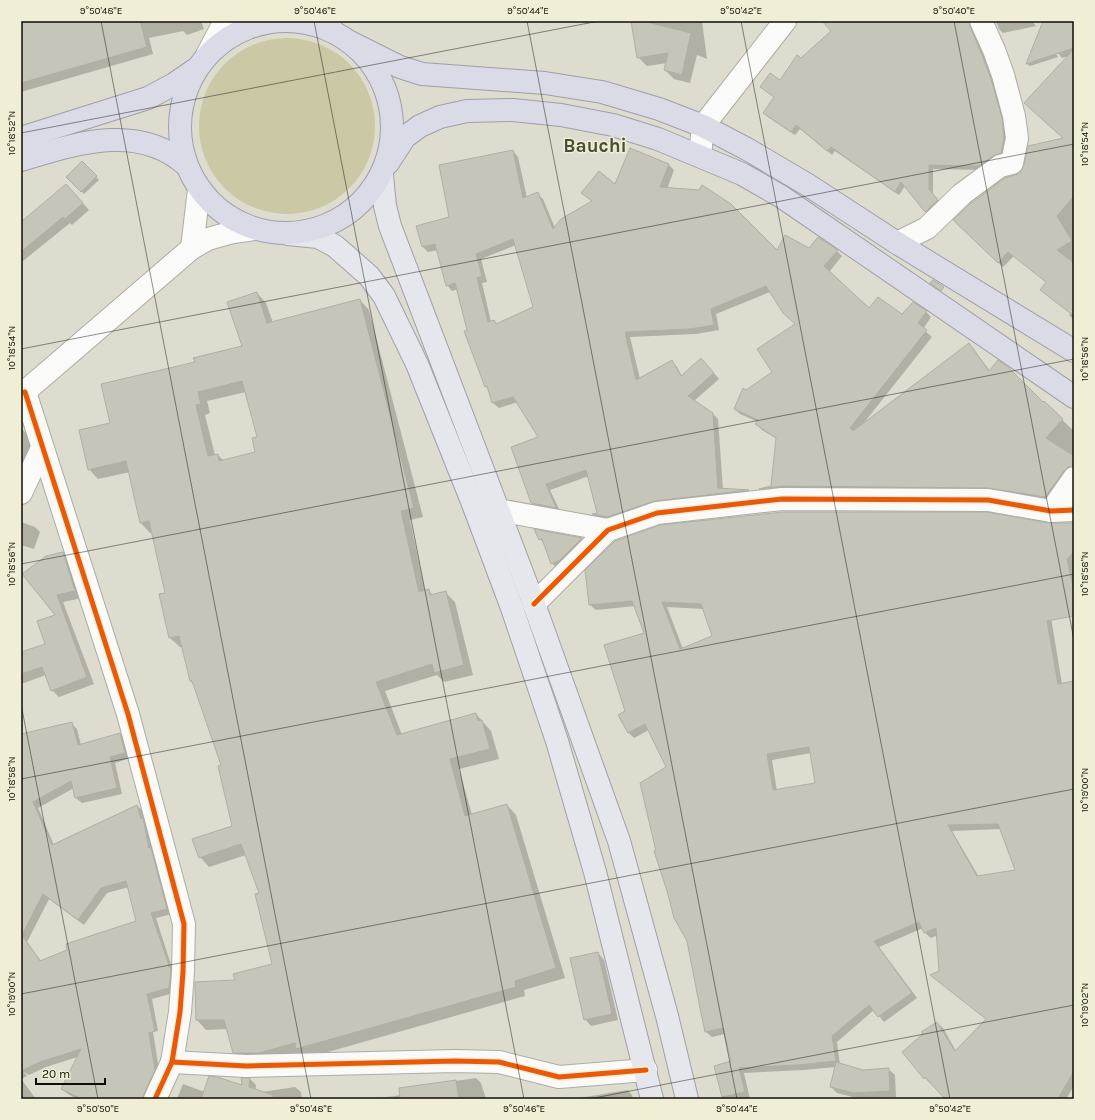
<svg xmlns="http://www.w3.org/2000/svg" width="1095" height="1120" viewBox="0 0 1095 1120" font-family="Karla,sans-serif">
<rect width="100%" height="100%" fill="#dddcce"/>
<circle fill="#cbc8a5" cx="287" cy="126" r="88"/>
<g fill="#0003" fill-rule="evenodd">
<polygon points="21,21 201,21 204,29 187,35 183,31 149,38 153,54 21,92"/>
<polygon points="632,21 702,21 707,59 697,55 690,83 674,79 665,70 667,63 647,66 638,57"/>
<polygon points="836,21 967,21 968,24 969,21 974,21 972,24 973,31 986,60 995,84 1006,123 1008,142 1005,157 984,170 933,169 933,194 941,205 930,216 905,186 899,195 835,151 832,155 800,129 795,135 768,117 764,113 775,98 761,87 781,82 801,59 832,31"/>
<polygon points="996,21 1032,21 1036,26 1003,33 999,29"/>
<polygon points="1050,21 1074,21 1074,320 1069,315 1071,313 1041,290 1047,282 1014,256 1003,267 954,220 1021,173 1064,139 1068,56 1062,58 1058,53"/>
<polygon points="1040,32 1058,57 1030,66 1027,64"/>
<path d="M 630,149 L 669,165 L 674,170 L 667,189 L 777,251 L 809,249 L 818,238 L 837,251 L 842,256 L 829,272 L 870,309 L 902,316 L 926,312 L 931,317 L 923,329 L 932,337 L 863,424 L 974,350 L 990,371 L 1000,362 L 1074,431 L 1074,472 L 1051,502 L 766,494 L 761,490 L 772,487 L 777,439 L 762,430 L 756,424 L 758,422 L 740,414 L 735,409 L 747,391 L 774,372 L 796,325 L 770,292 L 716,314 L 719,330 L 696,334 L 630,337 L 640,379 L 672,362 L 677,367 L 682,376 L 707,365 L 719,379 L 694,401 L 713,414 L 718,419 L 723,490 L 748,491 L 752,495 L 613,522 L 598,520 L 594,515 L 598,514 L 589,476 L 550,490 L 561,513 L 537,508 L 532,503 L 540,438 L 518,402 L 499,408 L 493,403 L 488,389 L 486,386 L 468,331 L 458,289 L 452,291 L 447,285 L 438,250 L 428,252 L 423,247 L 417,227 L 451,217 L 513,151 L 518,157 L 527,198 L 537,194 L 543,199 L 555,228 L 593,202 L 583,193 L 615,186 ZM 516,245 L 535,308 L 498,324 L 494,321 L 491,322 L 482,283 L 487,282 L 481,259 Z"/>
<polygon points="82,163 99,180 84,194 67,177"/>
<polygon points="72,191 89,210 72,225 70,223 23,261 21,259 21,216 24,221"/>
<path d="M 257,293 L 266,303 L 273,323 L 360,300 L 369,310 L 423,517 L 410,520 L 425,591 L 428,590 L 433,595 L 445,592 L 455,602 L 473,675 L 444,682 L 437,675 L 385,691 L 402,735 L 476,714 L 491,731 L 499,759 L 459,769 L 472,815 L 507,805 L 516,815 L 565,978 L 524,990 L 525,996 L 307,1058 L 302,1053 L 269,1062 L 244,1062 L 234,1052 L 228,1029 L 206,1030 L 197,1020 L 236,981 L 273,964 L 260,894 L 246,855 L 209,867 L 200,857 L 233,826 L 222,766 L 194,684 L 190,681 L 183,647 L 180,647 L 170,638 L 166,594 L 153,532 L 150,533 L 141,523 L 130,472 L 98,479 L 89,469 L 111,423 L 196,363 L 243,346 ZM 246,392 L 258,438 L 257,452 L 224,461 L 218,455 L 215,455 L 205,415 L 210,413 L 207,401 Z"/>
<polygon points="23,430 28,435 34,452 30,459 21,463 21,431"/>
<polygon points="21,522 35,527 40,532 34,549 21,545"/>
<path d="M 1074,523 L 1074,599 L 1040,551 L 1062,684 L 1074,682 L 1074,1086 L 1066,1099 L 946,1099 L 931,1082 L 930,1083 L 925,1078 L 903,1052 L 937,1023 L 943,1028 L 956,1051 L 986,1019 L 937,980 L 940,972 L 938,935 L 931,938 L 925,933 L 923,928 L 879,947 L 917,998 L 884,1022 L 874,1010 L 837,1042 L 840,1065 L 863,1071 L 888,1069 L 895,1075 L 896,1097 L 861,1099 L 837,1093 L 831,1087 L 836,1067 L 804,1070 L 744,1073 L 750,1099 L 723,1099 L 715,1066 L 732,1062 L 725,1034 L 712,1037 L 706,1032 L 688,941 L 657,852 L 667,768 L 649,730 L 634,738 L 629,733 L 619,716 L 626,712 L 645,633 L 635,606 L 596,610 L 590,605 L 1049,524 ZM 667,607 L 704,609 L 714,637 L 683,649 ZM 811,753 L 816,784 L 777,791 L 772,760 ZM 1001,829 L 1016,871 L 979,877 L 952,831 Z"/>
<polygon points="536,531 582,539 590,547 560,572 552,563 545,544 540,539"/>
<polygon points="63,553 70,560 82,598 63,602 94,684 59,697 52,690 46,675 21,684 21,653 47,644 56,615 24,574"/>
<path d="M 72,724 L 77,729 L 81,745 L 120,734 L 125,740 L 130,758 L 115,763 L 122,794 L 82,803 L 76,798 L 74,788 L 38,808 L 54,845 L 137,806 L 143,811 L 145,822 L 148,825 L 172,914 L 156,918 L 174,974 L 174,993 L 152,999 L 158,1031 L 153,1032 L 160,1076 L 149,1099 L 77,1099 L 68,1094 L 62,1089 L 125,1042 L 46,1067 L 29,1075 L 24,1072 L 27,1076 L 21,1079 L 36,1099 L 21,1099 L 21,735 ZM 129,887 L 137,922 L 41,961 L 27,942 L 49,899 L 84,925 L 107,893 Z"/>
<polygon points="598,953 604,960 618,1020 591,1026 585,1019"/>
<polygon points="476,1078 481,1083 486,1099 373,1099 409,1094 408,1088"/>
<polygon points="242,1079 250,1079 256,1085 255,1093 295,1087 301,1092 302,1099 177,1099 183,1084 205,1092 244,1087"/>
<polygon points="628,1090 632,1095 633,1099 573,1099"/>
</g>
<g fill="#c5c5ba" stroke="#b0afa4" fill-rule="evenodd">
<polygon points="21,21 140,21 147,47 21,83"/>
<polygon points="631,21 651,21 651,23 691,33 682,75 664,70 668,53 637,58"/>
<polygon points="822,21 969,21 970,26 982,55 991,79 1002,118 1004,138 1001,153 993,156 979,166 929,165 929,189 938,200 925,212 901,182 895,192 831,147 827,151 796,125 791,132 763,113 774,97 760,87 770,73 780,80 797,55 801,58 831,31"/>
<polygon points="1043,21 1074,21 1074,48 1026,64"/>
<polygon points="1074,49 1074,196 1057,216 1072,241 1057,250 1074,263 1074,316 1040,290 1046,282 1008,252 998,263 953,220 970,204 1005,178 1015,175 1021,172 1024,165 1028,146 1063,138 1024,103"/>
<path d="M 630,148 L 669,164 L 660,187 L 699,190 L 702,185 L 731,204 L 777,250 L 785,235 L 809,248 L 818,237 L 838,250 L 824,266 L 825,267 L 869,308 L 878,297 L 902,314 L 913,302 L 927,311 L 918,323 L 927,330 L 850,428 L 853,431 L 969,343 L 989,371 L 998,360 L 1009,368 L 1043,402 L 1044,401 L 1063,419 L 1046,438 L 1074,456 L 1074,466 L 1068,467 L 1064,471 L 1045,497 L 988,488 L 782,486 L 759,489 L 771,486 L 776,438 L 755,424 L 758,420 L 734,409 L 743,388 L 746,390 L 772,372 L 757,349 L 795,324 L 783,313 L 766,286 L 711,309 L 714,325 L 690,329 L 625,332 L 636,380 L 672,360 L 681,376 L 701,358 L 714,373 L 688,396 L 713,413 L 718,488 L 749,490 L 655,501 L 607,517 L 592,514 L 597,513 L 586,470 L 546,484 L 556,508 L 531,503 L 511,447 L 538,437 L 513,397 L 492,403 L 487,386 L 485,387 L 464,331 L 467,330 L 455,283 L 446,286 L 435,244 L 422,247 L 416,226 L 449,217 L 439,165 L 513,150 L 523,198 L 538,192 L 553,229 L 561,219 L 592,201 L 581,193 L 599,171 L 615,184 ZM 513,239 L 533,307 L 496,324 L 494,320 L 488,322 L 477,278 L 482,276 L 476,254 Z"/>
<polygon points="82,161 97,176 81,192 66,177"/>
<polygon points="66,184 83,203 65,219 63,217 21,252 21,222"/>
<polygon points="933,280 944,287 941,291 930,283"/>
<path d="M 257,292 L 267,323 L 360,299 L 414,508 L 401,511 L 419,592 L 429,589 L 430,595 L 446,591 L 464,665 L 434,673 L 432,664 L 376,682 L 397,735 L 476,713 L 478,721 L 482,720 L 490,749 L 450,759 L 465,816 L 507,804 L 556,968 L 515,981 L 516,987 L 296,1049 L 295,1043 L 259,1053 L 233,1053 L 224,1020 L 196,1020 L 195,982 L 235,980 L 233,974 L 272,964 L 255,894 L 259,893 L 241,844 L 199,858 L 192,839 L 232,826 L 218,766 L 221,765 L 192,681 L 190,681 L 179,636 L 169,638 L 159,594 L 165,593 L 149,521 L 140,523 L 126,461 L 88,470 L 79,430 L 110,423 L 101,384 L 195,362 L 193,358 L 242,346 L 227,302 ZM 242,381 L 257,437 L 252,438 L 255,452 L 219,461 L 218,454 L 208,456 L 196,405 L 201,404 L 198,392 Z"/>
<path d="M 783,512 L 987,512 L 1049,523 L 1074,523 L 1074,552 L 1067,559 L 1074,591 L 1074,616 L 1047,621 L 1058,684 L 1074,681 L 1074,1071 L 1058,1099 L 945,1099 L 925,1077 L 924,1079 L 902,1052 L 923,1034 L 921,1032 L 937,1022 L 955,1051 L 986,1019 L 930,975 L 939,971 L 936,928 L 924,933 L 919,922 L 874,941 L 912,993 L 878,1017 L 869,1005 L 832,1036 L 836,1061 L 798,1065 L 739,1068 L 745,1092 L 722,1097 L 714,1066 L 731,1061 L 723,1028 L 705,1032 L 700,1008 L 687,941 L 674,918 L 667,891 L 654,851 L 656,851 L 640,783 L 666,767 L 645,724 L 628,733 L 618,715 L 625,711 L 604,645 L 644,633 L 632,601 L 589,605 L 585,570 L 615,541 L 660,525 ZM 662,602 L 701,604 L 712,636 L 680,649 ZM 809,747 L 815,783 L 773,790 L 767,754 ZM 998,824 L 1015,870 L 977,876 L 948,825 Z"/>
<polygon points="534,529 582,538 560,560 551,564 542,539 539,540"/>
<polygon points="63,552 75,591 57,595 87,677 51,691 42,667 21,674 21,652 45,644 37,621 55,615 22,574 46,556"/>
<path d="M 72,722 L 78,745 L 120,733 L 125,753 L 110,757 L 117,788 L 75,798 L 71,781 L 33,802 L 52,845 L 137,805 L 141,819 L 143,818 L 149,848 L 151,848 L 167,909 L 151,913 L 171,971 L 169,988 L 147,994 L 155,1031 L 149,1033 L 155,1070 L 144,1094 L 143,1099 L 82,1099 L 61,1089 L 81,1049 L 40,1062 L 21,1071 L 21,734 ZM 126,881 L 136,921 L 66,944 L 67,950 L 40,961 L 22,935 L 43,894 L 78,920 L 101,888 Z"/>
<polygon points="598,952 612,1014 584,1020 570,958"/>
<polygon points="836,1062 863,1070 889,1068 890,1091 854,1093 830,1087"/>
<polygon points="209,1076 217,1077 242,1085 241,1078 250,1078 249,1087 273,1095 273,1099 201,1099"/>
<polygon points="456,1080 459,1099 400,1099 399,1088"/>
</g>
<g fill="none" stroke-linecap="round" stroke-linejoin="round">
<defs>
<g id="street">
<polyline points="700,156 703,126 785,21"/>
<polyline points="897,243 927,228 962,194 1000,166 1012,163 1017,138 1014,116 1003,75 994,50 981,21"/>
<polyline points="192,248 199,189"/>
<polyline points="25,392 128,714 184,924 183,972 180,1012 172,1062 155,1099"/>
<polyline points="21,395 192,248 208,239 233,232 255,229"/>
<polyline points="21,493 42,448"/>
<polyline points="498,510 608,530"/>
<polyline points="1051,511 1074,478"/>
<polyline points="534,604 608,530 657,513 782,499 988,500 1051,511 1074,510"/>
<polyline points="172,1062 246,1066 455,1061 499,1062 559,1077 646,1070"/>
</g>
<g id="secondary">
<polyline points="324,21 332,30"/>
<polyline points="207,55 225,21"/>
</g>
<g id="primary">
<polyline points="382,175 385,206 390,226 534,604 619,841 667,1016 687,1099"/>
<polyline points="288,234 318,237 335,246 369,276 384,296 417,364 473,504 512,608 557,741 595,872 652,1099"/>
</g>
<g id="highway">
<circle cx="286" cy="127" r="106"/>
<polyline points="350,42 400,67 422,74 545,83 602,92 659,109 703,126 747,149 808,185 897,243 1074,351"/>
<polyline points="21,138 148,98 174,84 196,69"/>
<path d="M 21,160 C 75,144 138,122 186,165"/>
<polyline points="388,163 405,137 420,126 440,117 467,111 513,110 561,115 613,125 658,139 742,174 782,197 1074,397"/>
</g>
</defs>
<use href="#street" stroke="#aeada3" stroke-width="24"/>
<use href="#secondary" stroke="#aeada3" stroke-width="24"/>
<use href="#primary" stroke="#9fa0a8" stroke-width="24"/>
<use href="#highway" stroke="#9fa0a8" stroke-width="24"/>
<use href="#street" stroke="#fafaf8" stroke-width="22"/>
<use href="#secondary" stroke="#fafaf8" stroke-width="22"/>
<use href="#primary" stroke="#e6e7ed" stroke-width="22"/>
<use href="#highway" stroke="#dadbe7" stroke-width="22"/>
<defs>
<g id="cycleway">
<polyline points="25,392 128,714 184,924 183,972 180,1012 172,1062 155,1099"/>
<polyline points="534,604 608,530 657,513 782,499 988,500 1051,511 1074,510"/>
<polyline points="172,1062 246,1066 455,1061 499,1062 559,1077 646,1070"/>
</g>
</defs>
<use href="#cycleway" stroke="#f0efd5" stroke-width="8"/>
<use href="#cycleway" stroke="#e8590c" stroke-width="5"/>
</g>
<path fill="none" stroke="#0f0e06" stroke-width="1" stroke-opacity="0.45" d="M 101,21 L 311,1099M 314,21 L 524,1099M 527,21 L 737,1099M 741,21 L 950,1099M 954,21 L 1074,640M 21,133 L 599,21M 21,349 L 1074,144M 21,564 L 1074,359M 21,704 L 98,1099M 21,779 L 1074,574M 21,994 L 1074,789M 589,1099 L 1074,1005"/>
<g text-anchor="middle" stroke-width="3" stroke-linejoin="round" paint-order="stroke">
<g font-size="19" font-weight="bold" fill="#4d4c36" stroke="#f0efd5">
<text x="595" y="152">Bauchi</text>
</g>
</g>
<rect width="1095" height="1120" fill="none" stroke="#f0efd5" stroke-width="44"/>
<path d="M36 1078v6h69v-6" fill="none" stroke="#0f0e06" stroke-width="2"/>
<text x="42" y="1078" font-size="12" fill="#0f0e06" stroke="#f0efd5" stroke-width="3" paint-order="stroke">20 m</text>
<rect x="22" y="22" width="1051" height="1076" fill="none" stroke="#0f0e06" stroke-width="1.5"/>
<g font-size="10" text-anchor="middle" fill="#0f0e06">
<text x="101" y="14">9°50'48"E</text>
<text x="315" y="14">9°50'46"E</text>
<text x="528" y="14">9°50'44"E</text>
<text x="741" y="14">9°50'42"E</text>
<text x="954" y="14">9°50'40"E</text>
<text transform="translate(11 133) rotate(-90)" y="4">10°18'52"N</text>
<text transform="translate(1084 144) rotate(-90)" y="4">10°18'54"N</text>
<text transform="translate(11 348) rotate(-90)" y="4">10°18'54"N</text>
<text transform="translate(1084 359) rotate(-90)" y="4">10°18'56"N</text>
<text transform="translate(11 564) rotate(-90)" y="4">10°18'56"N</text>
<text transform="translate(1084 574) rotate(-90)" y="4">10°18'58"N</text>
<text transform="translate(11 779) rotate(-90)" y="4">10°18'58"N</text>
<text transform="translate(1084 790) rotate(-90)" y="4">10°19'00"N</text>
<text transform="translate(11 994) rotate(-90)" y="4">10°19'00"N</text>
<text transform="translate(1084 1005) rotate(-90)" y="4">10°19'02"N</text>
<text x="98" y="1112">9°50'50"E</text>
<text x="311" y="1112">9°50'48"E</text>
<text x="524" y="1112">9°50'46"E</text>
<text x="737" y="1112">9°50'44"E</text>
<text x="950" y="1112">9°50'42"E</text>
</g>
</svg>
